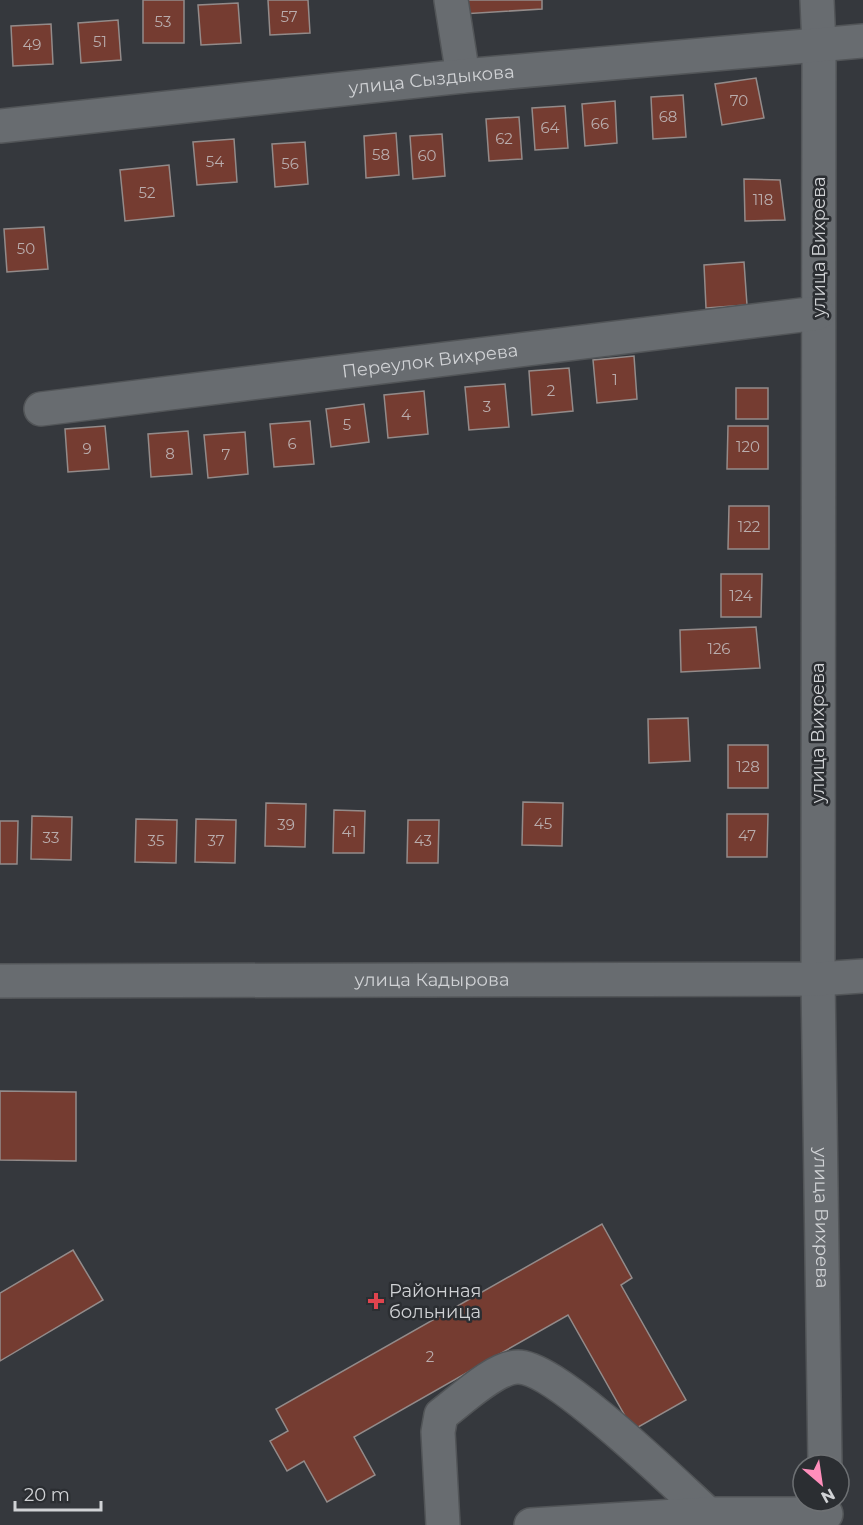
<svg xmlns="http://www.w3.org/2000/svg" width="863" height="1525" viewBox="0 0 863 1525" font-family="Montserrat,sans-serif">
<rect width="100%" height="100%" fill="#35383d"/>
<g fill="#753c31" stroke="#938b8a" stroke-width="1.5">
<rect x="143" y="0" width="41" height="43"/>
<polygon points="268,0 308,0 310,33 270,35"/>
<polygon points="461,0 542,0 542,9 462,14"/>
<polygon points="238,3 241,43 201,45 198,5"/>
<polygon points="118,20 121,60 81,63 78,23"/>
<polygon points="51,24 53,64 13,66 11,26"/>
<polygon points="756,78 764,118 722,125 715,84"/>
<polygon points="683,95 686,137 653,139 651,97"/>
<polygon points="615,101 617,143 585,146 582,104"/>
<polygon points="565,106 568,148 535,150 532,108"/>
<polygon points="519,117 522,159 489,161 486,119"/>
<polygon points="396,133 399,175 366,178 364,136"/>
<polygon points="442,134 445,176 413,179 410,136"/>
<polygon points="234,139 237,182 197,185 193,142"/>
<polygon points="305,142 308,184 275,187 272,144"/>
<polygon points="169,165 174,216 125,221 120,170"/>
<polygon points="744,179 780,180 785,220 745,221"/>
<polygon points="44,227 48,269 7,272 4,229"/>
<polygon points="744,262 747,305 706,308 704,265"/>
<polygon points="634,356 637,399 597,403 593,360"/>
<polygon points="569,368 573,411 532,415 529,371"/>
<polygon points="505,384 509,427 469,430 465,387"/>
<rect x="736" y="388" width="32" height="31"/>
<polygon points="424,391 428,434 388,438 384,395"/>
<polygon points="364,404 369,442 331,447 326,409"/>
<polygon points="310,421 314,464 274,467 270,424"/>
<polygon points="105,426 109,469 68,472 65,429"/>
<polygon points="728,426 768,426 768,469 727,469"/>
<polygon points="188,431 192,474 151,477 148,434"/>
<polygon points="245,432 248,474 208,478 204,435"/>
<polygon points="729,506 769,506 769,549 728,549"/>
<polygon points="721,574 762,574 761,617 721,617"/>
<polygon points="756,627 760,668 681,672 680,630"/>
<polygon points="688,718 690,761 649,763 648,719"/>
<rect x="728" y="745" width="40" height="43"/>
<polygon points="523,802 563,803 562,846 522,845"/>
<polygon points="266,803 306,804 305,847 265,846"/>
<polygon points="334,810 365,811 364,853 333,853"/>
<polygon points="727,814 768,814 767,857 727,857"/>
<polygon points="32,816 72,817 71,860 31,859"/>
<polygon points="136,819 177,820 176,863 135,862"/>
<polygon points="196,819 236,820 235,863 195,862"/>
<polygon points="408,820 439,820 438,863 407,863"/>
<polygon points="0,821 18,821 17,864 0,864"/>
<polygon points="0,1091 76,1092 76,1161 0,1160"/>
<polygon points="602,1224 632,1278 621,1285 686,1400 633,1430 568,1315 354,1437 375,1475 327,1502 304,1461 287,1471 270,1441 288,1431 276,1409"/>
<polygon points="73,1250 103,1300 0,1361 0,1293"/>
</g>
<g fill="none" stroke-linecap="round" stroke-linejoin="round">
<defs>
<g id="minor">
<polyline points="451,0 463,76"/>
<path id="s1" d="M 817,0 L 819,46 L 818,979 L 825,1465"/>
<path id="s2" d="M 0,126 L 463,76 L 863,41"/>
<path id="s3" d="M 41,409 L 818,313"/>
<path id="s4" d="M 0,981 L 818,979 L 863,976"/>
<path d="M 443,1525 L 438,1432 L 441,1415 C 460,1401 495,1367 518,1367 C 556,1367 676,1485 708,1514"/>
<polyline points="531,1525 708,1514 826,1514"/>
</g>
</defs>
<use href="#minor" stroke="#525558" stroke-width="36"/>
<use href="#minor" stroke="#686c70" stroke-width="33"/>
</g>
<path fill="#e0444e" stroke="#2b2e32" stroke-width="2" d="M373 1292h6v6h6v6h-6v6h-6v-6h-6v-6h6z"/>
<g text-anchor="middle" stroke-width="5" stroke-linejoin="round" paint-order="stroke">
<g font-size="15" fill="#b9acac">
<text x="289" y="22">57</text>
<text x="163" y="27">53</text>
<text x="100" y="47">51</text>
<text x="32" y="50">49</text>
<text x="739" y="106">70</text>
<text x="668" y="122">68</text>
<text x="600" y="129">66</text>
<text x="550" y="133">64</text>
<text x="504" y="144">62</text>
<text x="381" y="160">58</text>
<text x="427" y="161">60</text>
<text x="215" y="167">54</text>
<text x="290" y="169">56</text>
<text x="147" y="198">52</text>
<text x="763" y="205">118</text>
<text x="26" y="254">50</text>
<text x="615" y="385">1</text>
<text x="551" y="396">2</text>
<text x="487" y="412">3</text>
<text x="406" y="420">4</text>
<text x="347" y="430">5</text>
<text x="292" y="449">6</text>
<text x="748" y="452">120</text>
<text x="87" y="454">9</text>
<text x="170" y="459">8</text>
<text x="226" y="460">7</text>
<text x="749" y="532">122</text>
<text x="741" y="601">124</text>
<text x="719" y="654">126</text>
<text x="748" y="772">128</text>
<text x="543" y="829">45</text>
<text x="286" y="830">39</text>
<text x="349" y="837">41</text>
<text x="747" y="841">47</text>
<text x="51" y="843">33</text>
<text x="156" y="846">35</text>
<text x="216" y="846">37</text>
<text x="423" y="846">43</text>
<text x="430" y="1362">2</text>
</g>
<g font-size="18" fill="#d0d2d5" stroke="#2b2e32">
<text dy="6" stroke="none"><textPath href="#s2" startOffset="434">улица Сыздыкова</textPath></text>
<text transform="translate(819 247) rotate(-90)" y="6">улица Вихрева</text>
<text dy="6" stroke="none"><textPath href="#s3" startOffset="392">Переулок Вихрева</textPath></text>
<text transform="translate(818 733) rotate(-90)" y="6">улица Вихрева</text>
<text dy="6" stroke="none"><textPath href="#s4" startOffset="432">улица Кадырова</textPath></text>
<text dy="6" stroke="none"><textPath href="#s1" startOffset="1218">улица Вихрева</textPath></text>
</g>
<g font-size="18" fill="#d0d2d5" stroke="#2b2e32" text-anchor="start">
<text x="389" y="1297">Районная<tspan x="389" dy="21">больница</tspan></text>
</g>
</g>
<g transform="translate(821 1483) rotate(151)"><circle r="28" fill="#2b2e32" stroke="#6d7073" stroke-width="1.5"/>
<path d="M0-4.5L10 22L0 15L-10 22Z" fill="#ff8ebb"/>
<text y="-9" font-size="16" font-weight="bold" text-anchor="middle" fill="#d0d2d5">N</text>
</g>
<path d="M15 1501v9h86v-9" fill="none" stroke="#d0d2d5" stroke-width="3"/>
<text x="24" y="1501" font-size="18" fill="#d0d2d5" stroke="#2b2e32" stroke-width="4.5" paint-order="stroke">20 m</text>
</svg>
